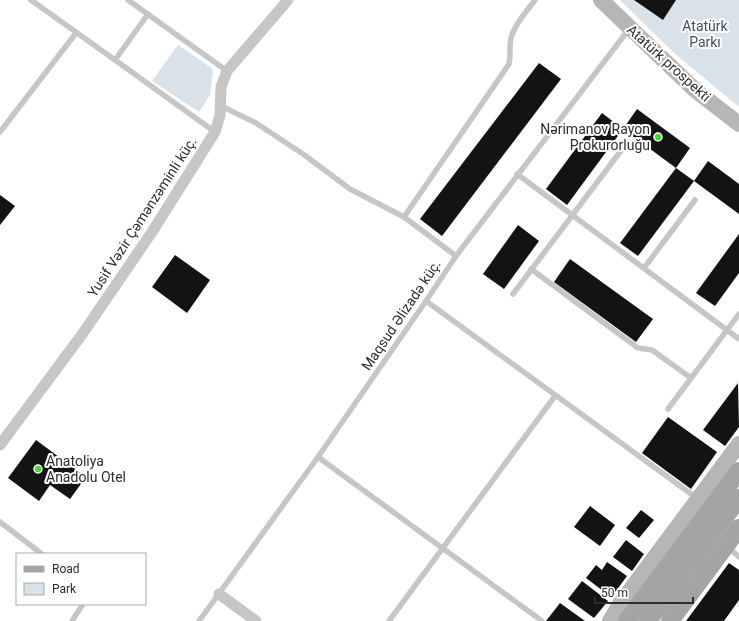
<svg xmlns="http://www.w3.org/2000/svg" width="739" height="621" viewBox="0 0 739 621" font-family="Roboto,sans-serif">
<rect width="100%" height="100%" fill="#fff"/>
<g fill="#d9e2e9">
<polygon points="620,0 739,0 739,107 673,52"/>
<polygon points="178,45 213,69 210,95 199,112 152,81"/>
</g>
<g fill="#131313">
<polygon points="634,0 676,0 663,20"/>
<polygon points="539,63 561,79 442,236 420,219"/>
<polygon points="637,109 690,148 676,168 623,129"/>
<polygon points="602,113 623,129 567,205 546,189"/>
<polygon points="708,161 739,184 739,214 694,181"/>
<polygon points="676,168 694,181 638,256 620,243"/>
<polygon points="0,195 15,206 0,225"/>
<polygon points="518,225 539,241 504,289 483,274"/>
<polygon points="739,234 739,273 715,306 696,293"/>
<polygon points="175,255 210,280 187,313 152,287"/>
<polygon points="570,259 653,319 636,342 554,282"/>
<polygon points="738,383 739,427 725,446 703,430"/>
<polygon points="668,417 717,452 691,489 642,453"/>
<polygon points="36,440 86,477 70,499 50,485 39,501 8,478"/>
<polygon points="590,506 615,525 600,546 574,527"/>
<polygon points="641,510 654,520 639,538 626,528"/>
<polygon points="626,540 644,554 632,571 613,557"/>
<polygon points="607,562 627,576 613,595 609,592 607,594 586,578 596,565 602,570"/>
<polygon points="729,563 739,570 739,600 724,621 686,621"/>
<polygon points="582,581 608,601 594,618 568,599"/>
<polygon points="560,603 585,621 546,621"/>
</g>
<g fill="none" stroke-linecap="round" stroke-linejoin="round">
<g stroke="#c6c6c6" stroke-width="5.5">
<polyline points="31,0 115,60"/>
<polyline points="128,0 227,71"/>
<polyline points="148,14 115,60 215,132"/>
<polyline points="221,106 256,123 303,154 350,189 404,217 456,256"/>
<polyline points="0,132 76,33"/>
<polyline points="517,174 739,339"/>
<path d="M 404,217 L 509,64 C 511,55 509,46 511,38 C 514,25 527,11 535,0"/>
<polyline points="644,268 695,200"/>
<polyline points="531,269 638,348 652,350 691,378"/>
<polyline points="513,294 623,148"/>
<polyline points="426,301 698,499"/>
<polyline points="668,409 739,314"/>
<polyline points="318,457 542,621"/>
<polyline points="0,522 42,554"/>
<polyline points="728,547 739,557"/>
<polyline points="72,621 83,604"/>
<polyline points="199,621 318,457 426,301 456,256 629,29"/>
<polyline points="389,621 555,396"/>
</g>
<g stroke="#c6c6c6" stroke-width="11">
<polyline points="0,445 83,333 152,232 215,132 220,115 221,87 227,71 288,0"/>
<polyline points="219,594 256,621"/>
</g>
<g stroke="#b6b6b6" stroke-width="16">
<polyline points="601,0 695,90 739,124"/>
<polyline points="610,621 620,604 739,444"/>
</g>
<g stroke="#a4a4a4" stroke-width="18">
<polyline points="627,621 739,471"/>
<polyline points="648,621 739,498"/>
<polyline points="670,621 739,528"/>
</g>
</g>
<g fill="#3ede33" stroke="#fff" stroke-width="1.5">
<circle cx="658" cy="137" r="4"/>
<circle cx="38" cy="469" r="4"/>
</g>
<g text-anchor="middle" stroke-width="4" stroke-linejoin="round" paint-order="stroke">
<g font-size="14" fill="#3b4f65" stroke="#fff">
<text x="705" y="31">Atatürk<tspan x="705" dy="16">Parkı</tspan></text>
</g>
<g font-size="14" fill="#2c2c2c" stroke="#fff">
<text transform="translate(669 63) rotate(42)" y="5">Atatürk prospekti</text>
<text transform="translate(142 217) rotate(-57)" y="5">Yusif Vəzir Çəmənzəminli küç.</text>
<text transform="translate(401 315) rotate(-56)" y="5">Maqsud Əlizadə küç.</text>
</g>
<g font-size="14" fill="#2c2c2c" stroke="#fff" text-anchor="end">
<text x="650" y="134">Nərimanov Rayon<tspan x="650" dy="16">Prokurorluğu</tspan></text>
<text x="46" y="466" text-anchor="start">Anatoliya<tspan x="46" dy="16">Anadolu Otel</tspan></text>
</g>
</g>
<rect x="16" y="553" width="130" height="52" fill="#ffffff" stroke="#ababab"/>
<rect x="24" y="566" width="20" height="6" fill="#a4a4a4" stroke="#ababab"/>
<text x="52" y="573" font-size="12" fill="#2c2c2c">Road</text>
<rect x="24" y="583" width="20" height="12" fill="#d9e2e9" stroke="#ababab"/>
<text x="52" y="593" font-size="12" fill="#2c2c2c">Park</text>
<path d="M595 597v6h98v-6" fill="none" stroke="#2c2c2c" stroke-width="2"/>
<text x="601" y="597" font-size="12" fill="#2c2c2c" stroke="#ffffff" stroke-width="3" paint-order="stroke">50 m</text>
</svg>
